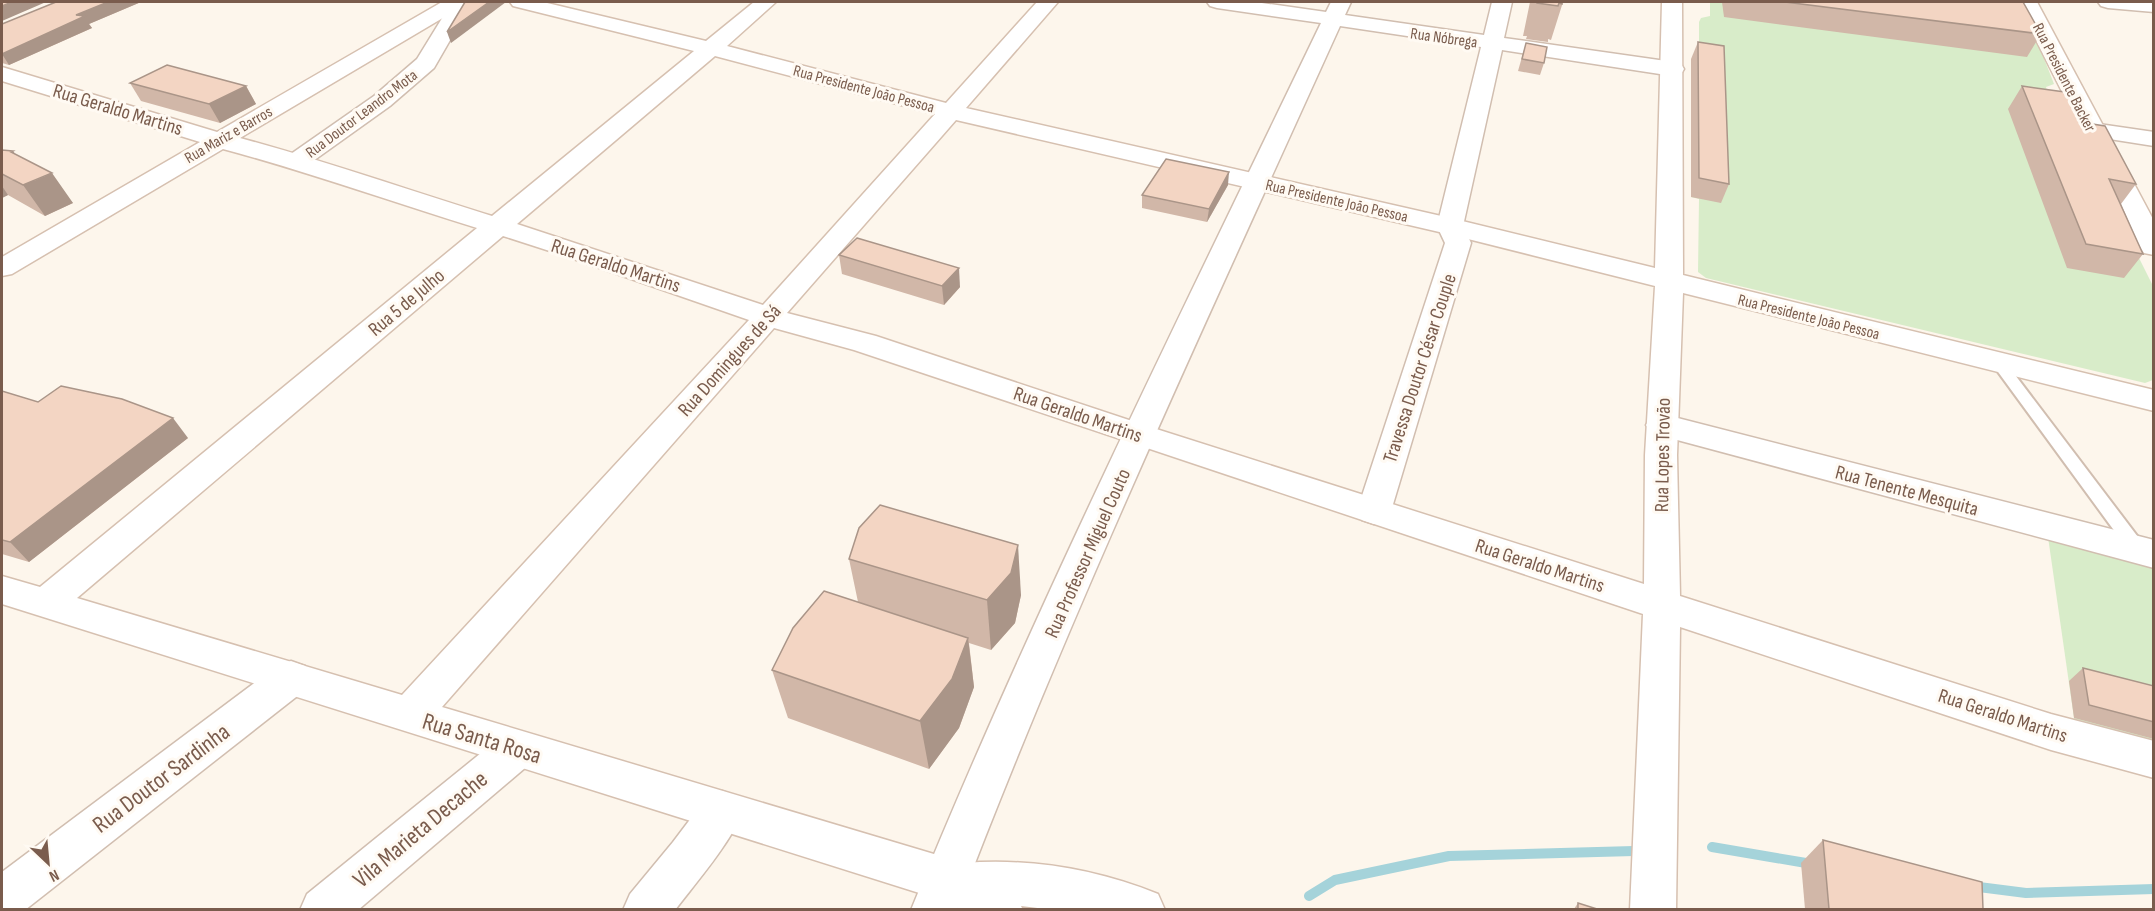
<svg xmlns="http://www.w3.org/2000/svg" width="2155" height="911" viewBox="0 0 2155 911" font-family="'Sofia Sans Condensed',sans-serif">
<rect width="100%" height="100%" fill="#fdf6ec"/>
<g fill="#d8ecc9">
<path d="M 1710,2 L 2014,2 C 2032,27 2043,55 2054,84 L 2046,87 L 2048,94 L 2085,150 L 2153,286 L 2153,380 L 2145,383 L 1706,278 L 1698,272 L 1699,199 L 1691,197 L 1691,59 L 1699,60 L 1699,22 L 1701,18 L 1710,16 Z"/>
<polygon points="2048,537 2153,565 2153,745 2075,725"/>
</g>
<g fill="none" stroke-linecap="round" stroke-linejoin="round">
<g stroke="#a5d3da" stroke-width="10">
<polyline points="1712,847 1812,864"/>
<polyline points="1971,886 2026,893 2154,889"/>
<polyline points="1309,896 1335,880 1449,856 1634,851"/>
</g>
<defs>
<polygon id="lane" points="1998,357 2003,359 2144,545 2147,550 2144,555 2138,557 2132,555 1993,365 1990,362"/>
<g id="street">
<polygon points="452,2 472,2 434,68 390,106 306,166 297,168 288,166 285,161 288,156 374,96 417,59"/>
<path d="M 1207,2 L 1255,2 L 1326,12 L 1331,2 L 1351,2 L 1345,15 L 1484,35 L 1492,2 L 1512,2 L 1504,38 L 1673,62 L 1681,64 L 1684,69 L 1681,74 L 1673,76 L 1502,50 L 1463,226 L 1471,243 L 1391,511 L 1386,520 L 1374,524 L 1362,520 L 1357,511 L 1445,243 L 1437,226 L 1481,47 L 1340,26 C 1208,318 1071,610 957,910 L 911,910 C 1034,608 1180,316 1321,23 L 1217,8 L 1210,6 Z"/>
<polygon points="2098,2 2154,2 2154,12 2108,8 2101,6"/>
<polygon points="2092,123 2154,132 2154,146 2084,135 2080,130 2084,125"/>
<polygon points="1662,414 2154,540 2154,568 1651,433 1646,425 1651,417"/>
<polygon points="291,661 305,666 311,678 305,690 25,910 2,910 2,872 277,666"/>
<polygon points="517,731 532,736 538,749 532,762 358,910 300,910 307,894 502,736"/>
<path d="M 722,791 L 737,797 L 744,811 C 727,847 699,879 675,910 L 623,910 L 630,894 L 673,842 L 707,797 Z"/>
</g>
<g id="secondary">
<path d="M 442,2 L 466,2 L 463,6 L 240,138 C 325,161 408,190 492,216 L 694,51 L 513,6 L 510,2 L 543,2 L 706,41 L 754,2 L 776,2 L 727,46 L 946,103 L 1037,2 L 1058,2 L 966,108 L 1450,218 L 1655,268 L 1662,2 L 1682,2 L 1683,275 L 2154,390 L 2154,411 L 1683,293 L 1677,455 L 1680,596 L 2051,714 L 2154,741 L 2154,778 L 2051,750 L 1680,627 L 1676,910 L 1630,910 L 1643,614 L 854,350 L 774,328 L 442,707 L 964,863 C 1031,858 1096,869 1158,894 L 1165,910 L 1054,910 L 1021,906 L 1023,910 L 961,910 L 951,903 L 2,604 L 2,576 L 40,587 L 477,228 C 392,202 309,172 223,149 L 12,274 L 2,276 L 2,257 L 200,142 L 2,81 L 2,67 L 217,132 ZM 715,56 L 935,114 L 763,305 L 517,224 ZM 956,120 L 1448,234 L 1655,286 L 1645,455 L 1644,584 L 1150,427 L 876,336 L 787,313 ZM 503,236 L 565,256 L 749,320 L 402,695 L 77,598 Z"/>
<polygon points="2017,2 2037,2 2154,221 2154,255 2144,253 2140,247"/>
</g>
</defs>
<use href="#lane" stroke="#d1beb0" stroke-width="4"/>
<use href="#street" stroke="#d1beb0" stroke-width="3"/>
<use href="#secondary" stroke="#d6c0b0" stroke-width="3"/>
<use href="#lane" fill="#fff" fill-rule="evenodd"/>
<use href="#street" fill="#fff" fill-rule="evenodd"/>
<use href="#secondary" fill="#fff" fill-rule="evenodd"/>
</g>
<g fill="#d1b7a8">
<polygon points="56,2 141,2 89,24 92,28 9,65 2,63 2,24"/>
<polygon points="1530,2 1563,2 1551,40 1548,39 1548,42 1526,39 1527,36 1523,36"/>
<polygon points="1722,2 2023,2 2041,34 2027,57 1724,17"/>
<polygon points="1698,42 1729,184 1721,203 1691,197 1691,59"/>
<polygon points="1526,43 1544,63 1540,75 1518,71"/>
<polygon points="130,83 246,86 256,104 220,123 141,101"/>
<polygon points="2022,86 2086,123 2136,184 2121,204 2143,254 2124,278 2067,268 2008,109"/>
<polygon points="2,150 15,154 73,203 45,216 8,195 2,198"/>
<polygon points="1228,185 1207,222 1142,208 1142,195"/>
<polygon points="839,255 960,287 944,305 842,274"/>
<polygon points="2,391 38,402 188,438 29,562 2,554"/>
<polygon points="849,559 1021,595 1015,623 991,650 969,643 974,687 959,728 929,769 788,718 772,670 858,602"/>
<polygon points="2083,668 2154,686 2154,739 2074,718 2069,681"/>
<polygon points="1823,840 1983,909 1805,909 1801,863"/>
<polygon points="1578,903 1597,909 1574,909"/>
</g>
<g fill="#aa9588">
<polygon points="12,2 46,2 2,21 2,6"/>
<polygon points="108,2 141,2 89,24 92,28 9,65 2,54 76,15"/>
<polygon points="489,2 506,2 451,43 447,32"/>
<polygon points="246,86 256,104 220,123 209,104"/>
<polygon points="13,151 34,181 52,173 73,203 45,216 23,185 11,152"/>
<polygon points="1229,172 1228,185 1207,222 1209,209"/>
<polygon points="2,186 8,195 2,198"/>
<polygon points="959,268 960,287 944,305 942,286"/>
<polygon points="173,418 188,438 29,562 10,542"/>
<polygon points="1018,545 1021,595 1015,623 991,650 987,600"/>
<polygon points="968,638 974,687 959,728 929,769 920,721"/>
</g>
<g fill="#f3d5c3" stroke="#aa9588" stroke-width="1.5">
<polygon points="2,2 12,2 2,6"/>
<polygon points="56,2 108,2 76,15 85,16 2,54 2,24"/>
<polygon points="465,2 489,2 447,32"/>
<polygon points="1537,2 1562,2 1562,4 1559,3 1558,6 1537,3"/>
<polygon points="1785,2 2023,2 2041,34"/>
<polygon points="1698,42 1724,46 1729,184 1699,178"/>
<polygon points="1526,43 1547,47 1544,63 1522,59"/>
<polygon points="167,65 246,86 209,104 130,83"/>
<polygon points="2022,86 2072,93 2086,123 2105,126 2136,184 2109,179 2143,254 2086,244"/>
<polygon points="2,150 13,151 11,152 52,173 23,185 2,174"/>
<polygon points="1166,159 1229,172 1209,209 1142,195"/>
<polygon points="857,238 959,268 942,286 839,255"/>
<polygon points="61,386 122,399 173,418 10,542 2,540 2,391 38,402"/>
<polygon points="880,505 1018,545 1011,573 987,600 849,559 859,528"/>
<polygon points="824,591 968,638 952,679 920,721 772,670 793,628"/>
<polygon points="2083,668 2154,686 2154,722 2089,705"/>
<polygon points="1823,840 1982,882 1983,909 1829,909"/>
<polygon points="1578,903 1597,909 1578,909"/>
</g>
<g text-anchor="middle" stroke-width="6" stroke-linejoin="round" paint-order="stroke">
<g font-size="16" fill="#7a5c4d" stroke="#fffaf3">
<text transform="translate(1444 37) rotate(8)" y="6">Rua Nóbrega</text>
<text transform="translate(2065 77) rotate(63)" y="6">Rua Presidente Backer</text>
<text transform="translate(864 88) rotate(15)" y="6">Rua Presidente João Pessoa</text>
<text transform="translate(361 113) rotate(-37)" y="6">Rua Doutor Leandro Mota</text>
<text transform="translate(228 134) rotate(-30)" y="6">Rua Mariz e Barros</text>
<text transform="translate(1337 200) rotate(13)" y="6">Rua Presidente João Pessoa</text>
<text transform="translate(1809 316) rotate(14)" y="6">Rua Presidente João Pessoa</text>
</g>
<g font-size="20" fill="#7a5c4d" stroke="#fffaf3">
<text transform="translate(118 109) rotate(17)" y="7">Rua Geraldo Martins</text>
<text transform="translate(616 265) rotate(18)" y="7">Rua Geraldo Martins</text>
<text transform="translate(406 302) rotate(-40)" y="7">Rua 5 de Julho</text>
<text transform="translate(729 360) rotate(-48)" y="7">Rua Domingues de Sá</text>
<text transform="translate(1419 368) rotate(-72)" y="7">Travessa Doutor César Couple</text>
<text transform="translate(1078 414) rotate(19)" y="7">Rua Geraldo Martins</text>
<text transform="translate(1662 455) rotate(-89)" y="7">Rua Lopes Trovão</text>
<text transform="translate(1907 490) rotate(15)" y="7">Rua Tenente Mesquita</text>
<text transform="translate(1087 553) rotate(-66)" y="7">Rua Professor Miguel Couto</text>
<text transform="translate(1540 565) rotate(18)" y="7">Rua Geraldo Martins</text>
<text transform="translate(2003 715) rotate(18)" y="7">Rua Geraldo Martins</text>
</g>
<g font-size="24" fill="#7a5c4d" stroke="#fffaf3">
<text transform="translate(482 738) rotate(17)" y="8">Rua Santa Rosa</text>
<text transform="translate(161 778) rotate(-37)" y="8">Rua Doutor Sardinha</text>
<text transform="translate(420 829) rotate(-40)" y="8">Vila Marieta Decache</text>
</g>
</g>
<rect width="2155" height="911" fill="none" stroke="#7a5c4d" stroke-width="6"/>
<g transform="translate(48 863) rotate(154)" stroke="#fffaf3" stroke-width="4.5" paint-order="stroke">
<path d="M0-4.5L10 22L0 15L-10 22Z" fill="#7a5c4d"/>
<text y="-9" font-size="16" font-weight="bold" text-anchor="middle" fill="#7a5c4d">N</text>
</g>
</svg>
